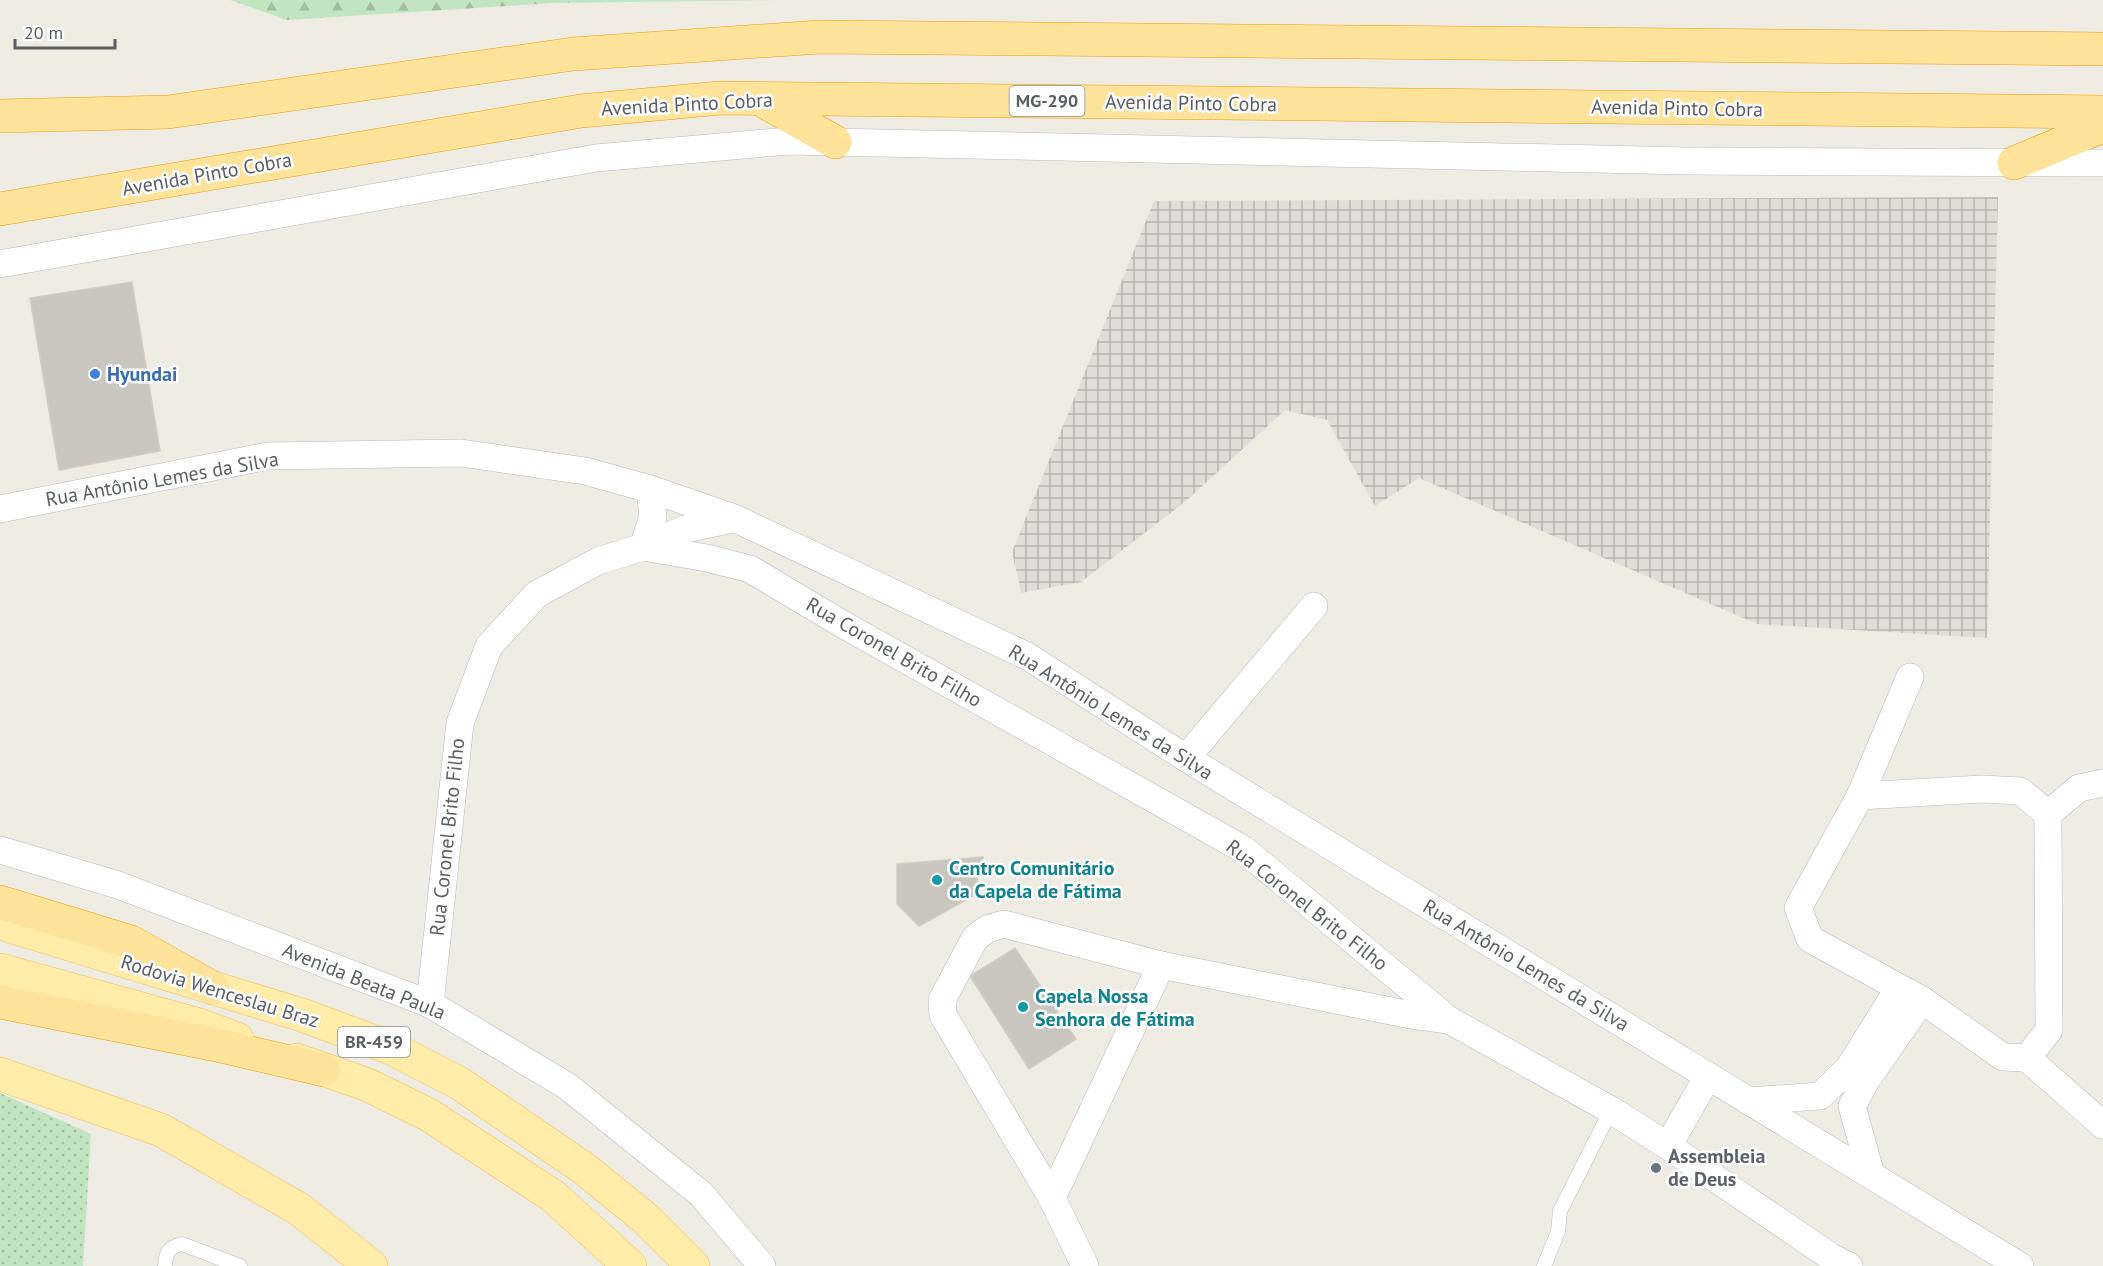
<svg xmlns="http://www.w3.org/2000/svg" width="2103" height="1266" viewBox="0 0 2103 1266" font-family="'PT Sans',sans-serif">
<defs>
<pattern id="industrial-grid" width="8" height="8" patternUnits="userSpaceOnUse" patternTransform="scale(1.5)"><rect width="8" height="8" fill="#dfddd8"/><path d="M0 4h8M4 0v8" fill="none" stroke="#b8b6b3"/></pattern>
<pattern id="grass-dots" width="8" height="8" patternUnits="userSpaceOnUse" patternTransform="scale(1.5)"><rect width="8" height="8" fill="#c1e5c0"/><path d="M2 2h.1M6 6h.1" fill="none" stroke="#a0bda0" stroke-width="1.8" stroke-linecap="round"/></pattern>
<pattern id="forest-firs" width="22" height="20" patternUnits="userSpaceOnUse" patternTransform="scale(1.5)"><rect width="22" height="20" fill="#c1e5c0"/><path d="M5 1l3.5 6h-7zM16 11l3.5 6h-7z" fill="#a0bda0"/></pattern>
</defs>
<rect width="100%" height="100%" fill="#eeebe3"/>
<polygon fill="url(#industrial-grid)" points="1998,197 1987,638 1757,624 1419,478 1375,506 1327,420 1285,410 1186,501 1081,582 1021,593 1012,552 1154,201"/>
<polygon fill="url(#grass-dots)" points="0,1093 91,1134 83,1266 0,1266"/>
<polygon fill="url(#forest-firs)" points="230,0 781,0 553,3 287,20"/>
<g fill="#c9c6c0" stroke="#d2ccc2" stroke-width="1.5">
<polygon points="132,282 160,451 59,470 30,298"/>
<polygon points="983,857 973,896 919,926 897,904 897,864"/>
<polygon points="1015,948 1076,1039 1029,1069 970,976"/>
</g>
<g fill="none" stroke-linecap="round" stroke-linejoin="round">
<defs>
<g id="service">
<path d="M 165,1266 C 166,1253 168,1247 182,1244 L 240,1266"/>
<polyline points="1544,1266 1558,1232 1560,1211 1611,1110"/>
</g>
<g id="minor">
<polyline points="0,264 596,158 788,141 1687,161 2103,163"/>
<polyline points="0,509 268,456 461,453 585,471 650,489 734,518 1027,656 1186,758 2020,1266"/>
<polyline points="643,547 707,558 750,569 844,625 1243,849 1449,1020 1611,1110 1668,1146 1831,1257 1849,1266"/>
<polyline points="643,547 653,517 650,489"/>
<polyline points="1186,758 1314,606"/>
<polyline points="1860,796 1910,677"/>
<polyline points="2048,814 2020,791 1982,789 1860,796 1798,908 1810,939 1922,1000 2003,1057 2027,1058 2049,1030 2048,814 2079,788 2103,783"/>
<polyline points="0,850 118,885 430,1004 567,1086 701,1194 762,1266"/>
<polyline points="430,1004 460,723 489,646 537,594 598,561 643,547 685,529 733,519"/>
<polyline points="2027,1058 2103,1125"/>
<polyline points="1749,1101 1820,1096 1849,1068 1899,988"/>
<polyline points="1668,1146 1708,1076"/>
<polyline points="1871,1175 1852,1106 1867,1079 1922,1000"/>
<polyline points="1052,1198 1161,965"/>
<polyline points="1085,1266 1052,1198 943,1015 942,1000 975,938 987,929 1004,924 1161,965 1411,1015 1449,1020"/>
</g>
<g id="primary">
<polyline points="0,923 302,1015 391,1048 459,1083 586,1170 646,1219 693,1266"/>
<polyline points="0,970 199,1025 237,1039"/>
<polyline points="297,1060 368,1085 429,1115 553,1196 630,1266"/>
<polyline points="0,1074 161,1130 299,1209 371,1266"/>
</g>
<g id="trunk">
<polyline points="760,99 835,142"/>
<polyline points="0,116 168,112 573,54 819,37 2103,49"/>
<polyline points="2014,163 2103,126"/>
<polyline points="0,209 581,111 720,98 2103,112"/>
<polyline points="0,902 131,942 213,988"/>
<polyline points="0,1002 217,1045 324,1070"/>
</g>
</defs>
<use href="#service" stroke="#b6b9bd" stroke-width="15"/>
<use href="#minor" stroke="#b6b9bd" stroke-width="28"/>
<use href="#primary" stroke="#f0bf5a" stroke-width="34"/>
<use href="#trunk" stroke="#ee9a03" stroke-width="34"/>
<use href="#service" stroke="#fff" stroke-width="14"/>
<use href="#minor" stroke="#fff" stroke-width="27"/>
<use href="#primary" stroke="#feeca8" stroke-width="33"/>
<use href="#trunk" stroke="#fde39a" stroke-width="33"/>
</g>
<circle fill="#3f7fe0" stroke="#fff" stroke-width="2" cx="95" cy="374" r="6"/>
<g fill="#0f9aa8" stroke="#fff" stroke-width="2">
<circle cx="937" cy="880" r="6"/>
<circle cx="1023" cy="1007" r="6"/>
</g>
<circle fill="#6b7280" stroke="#fff" stroke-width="2" cx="1656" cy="1168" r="6"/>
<g text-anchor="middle" stroke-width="5" stroke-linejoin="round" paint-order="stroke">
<g fill="#fff" stroke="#8c8f92" stroke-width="1.5">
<rect x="1009.5" y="86" width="75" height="30" rx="4.5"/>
<rect x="338" y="1027" width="72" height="30" rx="4.5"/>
</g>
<g font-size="18" font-weight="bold" fill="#5b5f64">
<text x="1047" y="107">MG-290</text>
<text x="374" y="1048">BR-459</text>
</g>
<g font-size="20" fill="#5b5f64" stroke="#fff">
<text transform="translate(1191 103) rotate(1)" y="7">Avenida Pinto Cobra</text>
<text transform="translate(687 104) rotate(-3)" y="7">Avenida Pinto Cobra</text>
<text transform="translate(1677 108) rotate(1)" y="7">Avenida Pinto Cobra</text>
<text transform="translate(207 174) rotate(-10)" y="7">Avenida Pinto Cobra</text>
<text transform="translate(162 479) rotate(-10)" y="7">Rua Antônio Lemes da Silva</text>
<text transform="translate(894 652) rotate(30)" y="7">Rua Coronel Brito Filho</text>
<text transform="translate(1111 712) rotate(32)" y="7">Rua Antônio Lemes da Silva</text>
<text transform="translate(447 837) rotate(-84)" y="7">Rua Coronel Brito Filho</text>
<text transform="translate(1307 905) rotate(38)" y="7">Rua Coronel Brito Filho</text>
<text transform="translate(1526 965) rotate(31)" y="7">Rua Antônio Lemes da Silva</text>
<text transform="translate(364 981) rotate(22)" y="7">Avenida Beata Paula</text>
<text transform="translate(220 991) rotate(17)" y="7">Rodovia Wenceslau Braz</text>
</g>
<g font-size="20" font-weight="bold" fill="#366cbe" stroke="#fff" text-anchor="start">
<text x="107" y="381">Hyundai</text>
</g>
<g font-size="20" font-weight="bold" fill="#0d838f" stroke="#fff" text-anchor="start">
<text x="949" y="875">Centro Comunitário<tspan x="949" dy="23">da Capela de Fátima</tspan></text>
<text x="1035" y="1003">Capela Nossa<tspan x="1035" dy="23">Senhora de Fátima</tspan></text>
</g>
<g font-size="20" font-weight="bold" fill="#5b616d" stroke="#fff" text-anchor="start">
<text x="1668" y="1163">Assembleia<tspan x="1668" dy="23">de Deus</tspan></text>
</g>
</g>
<path d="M15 39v9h100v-9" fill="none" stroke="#5b5f64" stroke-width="3"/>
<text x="24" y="39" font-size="18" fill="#5b5f64" stroke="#ffffff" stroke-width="4.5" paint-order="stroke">20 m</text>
</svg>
